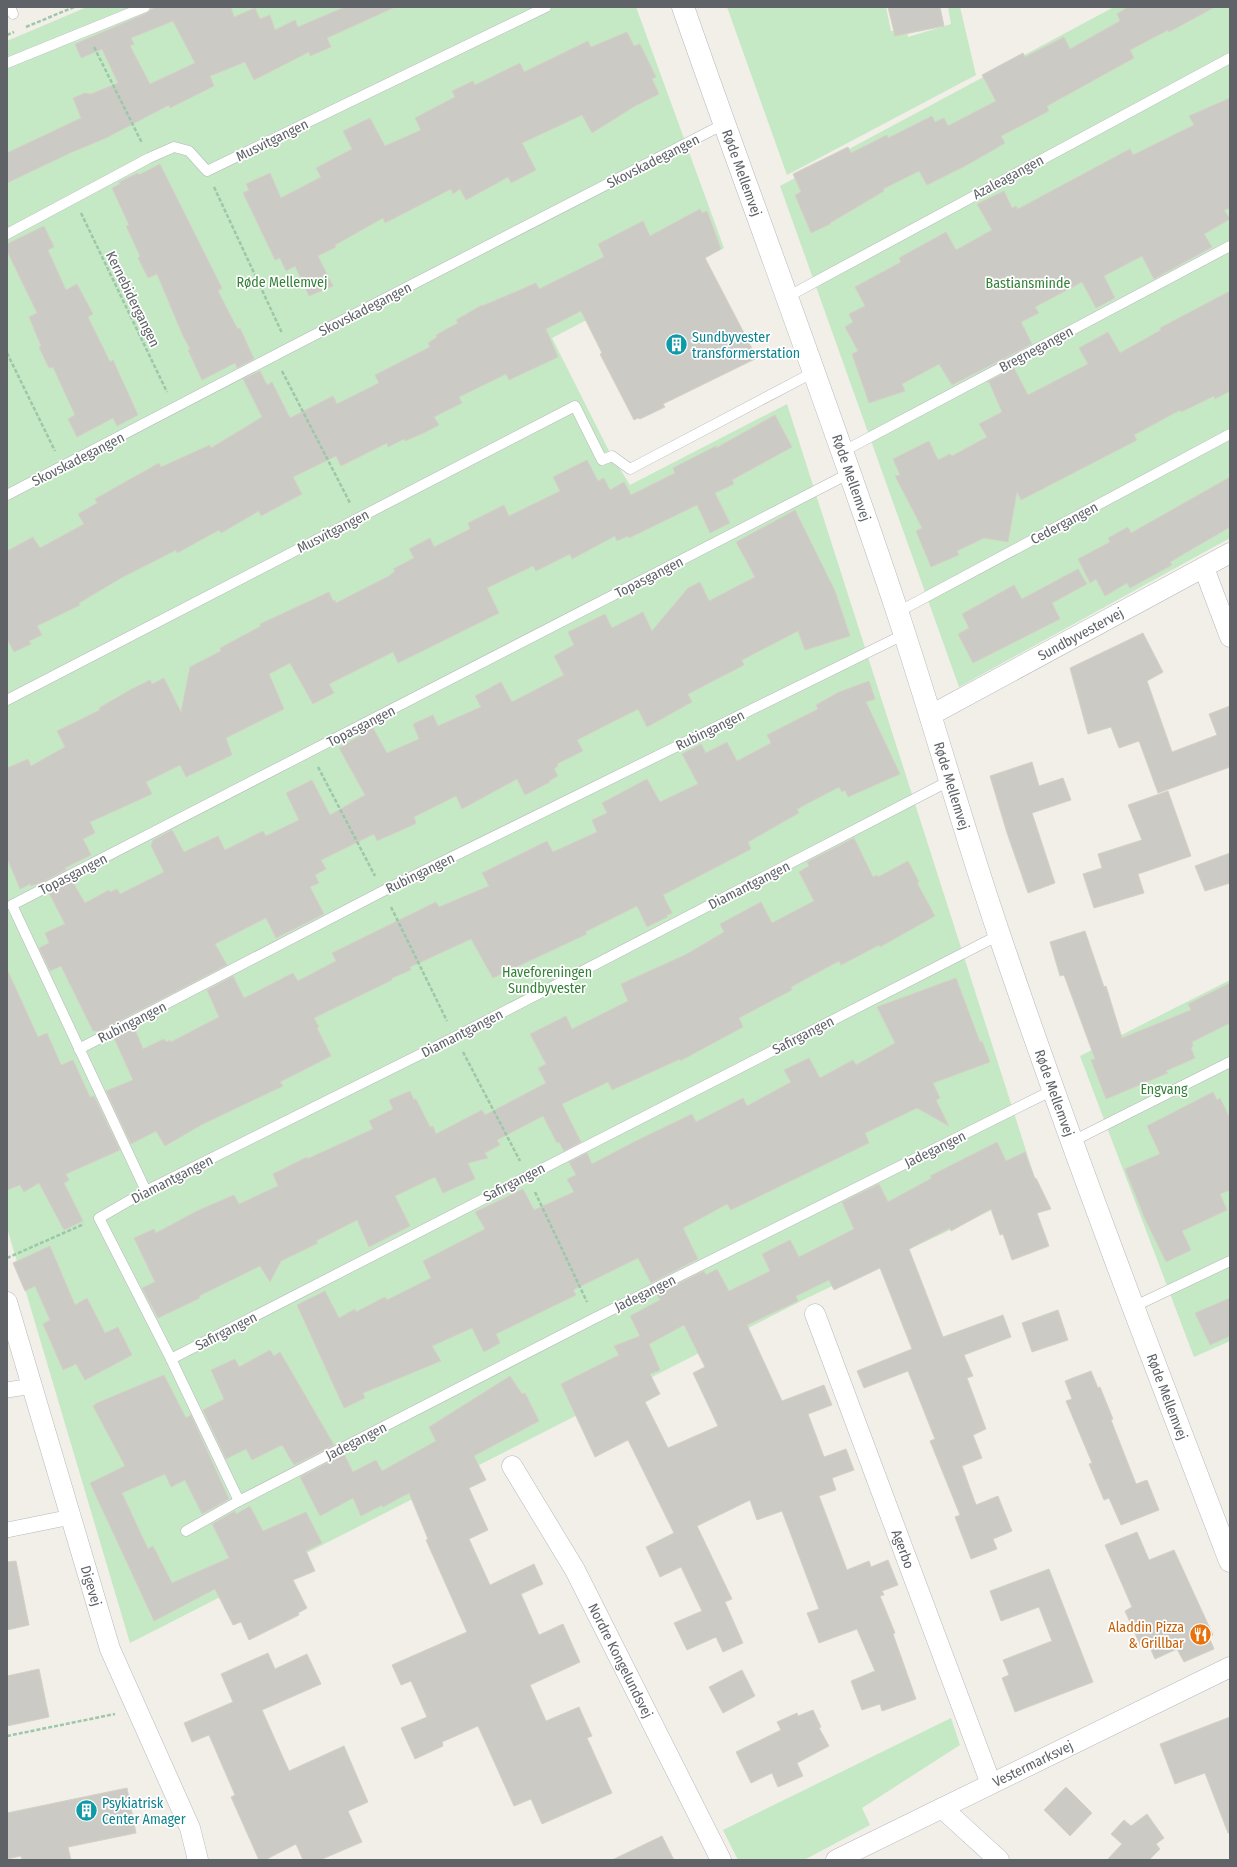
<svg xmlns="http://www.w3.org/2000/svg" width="1237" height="1867" viewBox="0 0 1237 1867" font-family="'Fira Sans Condensed',sans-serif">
<rect width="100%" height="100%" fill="#f1efe8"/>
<g fill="#c5e8c5">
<polygon points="87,7 636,7 724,248 552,338 610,453 630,485 787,404 1038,1188 805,1299 130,1643 7,1228 7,41"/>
<polygon points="727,7 886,7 891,31 907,31 908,37 951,24 948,7 960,7 976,75 787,175"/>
<polygon points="1114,7 1230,7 1230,538 959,687 780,186"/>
<polygon points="1230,980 1230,1341 1194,1357 1080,1056"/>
<polygon points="951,1718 960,1745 862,1808 870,1825 804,1860 738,1860 723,1830"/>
</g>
<g fill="#cccac5" stroke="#d6d1c6" fill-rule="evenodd">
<path d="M 155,7 L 231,7 L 234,17 L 255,8 L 260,19 L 270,15 L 275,30 L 295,20 L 298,27 L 345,7 L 395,7 L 327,38 L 331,47 L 310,56 L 309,52 L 254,80 L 245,62 L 210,76 L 214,86 L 170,108 L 169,105 L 106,138 L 70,153 L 7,183 L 7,153 L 81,118 L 73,98 L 85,93 L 91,94 L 118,83 L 102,49 L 81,58 L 75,44 L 147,13 ZM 173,21 L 195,63 L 150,84 L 130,46 L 134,44 L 131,38 Z"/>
<polygon points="888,7 940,7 944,26 895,36"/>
<polygon points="1128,7 1215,7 1169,32 1168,30 1130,50 1134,58 1047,106 1049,111 1001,136 1005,143 967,165 927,185 919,171 883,189 884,191 830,223 830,224 811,233 795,195 801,192 793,174 848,147 851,153 887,135 888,138 932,116 935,122 944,118 948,126 996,101 982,75 1023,53 1025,57 1064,37 1070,49 1120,21 1117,14"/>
<polygon points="627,32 634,46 640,44 656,77 652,79 659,94 635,106 592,133 582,115 522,143 536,170 511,183 508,177 466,200 460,189 453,194 451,189 385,223 383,218 335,245 336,247 318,256 333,286 309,296 295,266 286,271 280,258 275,260 243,193 249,190 246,184 270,173 281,198 321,177 316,168 352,149 343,131 370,118 385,146 421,130 415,118 455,97 452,91 473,81 475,85 520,63 524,72 588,41 591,47"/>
<polygon points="1230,98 1230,208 1224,210 1230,219 1204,234 1212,247 1154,279 1142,256 1104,276 1115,298 1096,308 1082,282 1035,307 1039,313 1021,322 1032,344 952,385 939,364 902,384 905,391 869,403 852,354 858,351 845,327 853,322 849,314 865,306 855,287 901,262 899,258 946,232 956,250 992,230 977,204 1004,191 1012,208 1016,206 1018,209 1130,149 1133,155 1194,125 1189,116"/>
<polygon points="160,164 222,288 218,291 236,326 238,329 240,328 254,359 237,368 235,363 202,380 188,350 190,349 183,336 157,274 148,278 138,258 140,256 126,226 129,225 112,188 120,184 119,182 138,173 139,175"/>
<polygon points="700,209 702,213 707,211 721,249 705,258 757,358 663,404 665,407 640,419 638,418 634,420 600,354 602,353 581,311 546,329 558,357 509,380 506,374 459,397 462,403 434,417 439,425 426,432 405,441 404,439 388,447 387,443 341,466 336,456 293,477 302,494 261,516 259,511 221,533 219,530 177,553 176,550 121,578 79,603 80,605 37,626 42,635 29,641 31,644 14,652 7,639 7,551 33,537 40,548 84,524 78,514 97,503 95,499 159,463 161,467 210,445 211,448 262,417 243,379 260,371 267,385 272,382 290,418 333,396 337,404 379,383 375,375 430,347 428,343 437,337 436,335 458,323 456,320 482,305 482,306 536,283 539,289 604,257 598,244 643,221 650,236"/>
<polygon points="44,226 54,247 48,250 66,290 77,284 93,314 88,317 110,362 113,360 138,415 117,426 113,418 77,437 68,419 75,415 53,367 49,368 39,347 41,346 29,317 37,313 7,251 7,244"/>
<polygon points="1230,291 1230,391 1215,399 1214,396 1181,412 1180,410 1134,435 1137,440 1021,500 1017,492 1008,542 984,538 957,551 959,555 931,567 916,531 922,528 895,476 900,475 893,459 929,441 938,460 950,454 952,456 987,437 979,424 1002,412 989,382 987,382 1014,368 1028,395 1088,364 1079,348 1108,332 1120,353 1161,330 1160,328"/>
<polygon points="775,415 792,447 732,480 734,484 715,493 730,523 710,533 697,505 629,538 628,536 617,541 615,536 572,559 570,554 536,571 533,566 487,588 499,613 398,663 393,652 329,684 334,693 313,704 290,663 269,674 284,709 226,738 232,755 186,777 180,765 146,782 152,794 90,822 95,833 83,839 91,855 65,868 66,870 43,882 31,886 30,884 20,889 7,858 7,768 28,759 31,766 65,747 57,731 100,710 99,708 130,690 150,680 152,684 164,678 181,712 190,667 221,651 220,648 261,626 260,624 329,592 333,601 335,600 336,603 389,576 395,571 393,569 414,558 409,549 430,538 434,547 470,529 468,523 504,505 509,516 560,491 553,477 587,460 598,481 604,478 610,490 624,482 631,495 675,473 673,468 716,446 716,448"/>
<polygon points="1230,477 1230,527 1170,562 1172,565 1130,588 1127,583 1105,596 1096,579 1090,583 1078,559 1110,542 1108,538 1128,527 1131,533"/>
<polygon points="795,510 835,591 850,636 805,650 798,631 742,660 744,665 688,694 692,702 647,727 638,709 577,740 583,751 557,764 558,766 554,769 558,776 549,781 550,782 525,795 517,779 462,809 456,796 414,817 416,823 415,824 377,841 374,834 321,860 326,869 315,875 319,883 310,887 324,914 276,938 266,918 215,944 227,965 100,1031 93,1031 61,966 50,971 39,948 49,943 45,933 65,924 49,893 72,881 85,903 109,890 110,892 117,889 120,894 164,872 151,846 153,840 172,830 184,852 218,836 225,850 263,831 266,836 299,820 286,793 312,780 330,815 365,795 339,748 373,728 387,753 419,739 413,724 433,715 438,726 481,707 475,696 501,682 512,702 564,675 554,656 574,645 568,632 605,614 612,628 643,612 652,631 688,588 700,582 709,601 755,577 736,542"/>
<polygon points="1078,569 1087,584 1052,603 1060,619 973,663 958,634 969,628 962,614 1014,585 1022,599"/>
<polygon points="1143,633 1163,672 1147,681 1172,752 1217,735 1209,714 1230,706 1230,767 1158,793 1139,741 1119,748 1111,727 1088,734 1070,668"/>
<polygon points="869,681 875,699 866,702 900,774 848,797 845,790 842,792 839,787 797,809 799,813 748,842 751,849 663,895 672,913 667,915 667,917 647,927 637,906 585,932 587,934 493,978 471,939 410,967 411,970 392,978 392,980 314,1018 319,1027 317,1028 331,1056 280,1082 283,1086 201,1125 165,1146 156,1131 131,1144 106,1091 133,1080 114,1038 134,1027 143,1049 164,1039 166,1042 170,1040 171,1042 219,1017 207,990 233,976 244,998 293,973 298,981 336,961 332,953 436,902 439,907 489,886 482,873 547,841 553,852 597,832 592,820 607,813 602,803 647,779 660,802 698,784 682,754 701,744 706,753 727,742 737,761 771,743 767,735 818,709 816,705 839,692"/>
<polygon points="1032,762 1039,786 1063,778 1071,800 1032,813 1055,883 1028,893 1007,833 990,776"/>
<polygon points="1168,791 1191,856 1138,874 1144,893 1094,908 1083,874 1102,868 1098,854 1142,840 1128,805"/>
<polygon points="854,838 873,877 877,875 878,877 908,861 919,882 917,883 935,916 880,947 879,945 841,965 839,961 791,987 792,990 739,1018 743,1027 680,1061 680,1059 612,1090 608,1082 562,1104 581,1142 564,1151 559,1142 557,1143 543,1116 497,1140 500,1145 485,1153 488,1158 468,1163 475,1179 443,1193 435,1177 395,1196 410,1226 369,1247 357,1220 316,1241 318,1243 281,1261 270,1282 260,1266 199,1296 200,1298 158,1318 142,1288 155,1282 134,1238 154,1229 156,1233 197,1211 234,1195 239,1204 278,1186 273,1174 307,1157 307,1159 373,1129 369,1121 393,1109 389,1100 410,1091 414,1100 416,1099 430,1127 433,1126 436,1134 482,1110 485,1115 546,1083 538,1068 546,1064 530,1034 566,1016 572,1029 628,1001 621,984 687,954 724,932 720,924 761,902 772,923 814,901 799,872 809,866 807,862"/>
<polygon points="1230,853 1230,883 1205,891 1195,866"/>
<polygon points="1085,931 1104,987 1106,986 1122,1038 1191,1010 1188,1004 1230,983 1230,1023 1192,1042 1193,1046 1191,1048 1195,1058 1166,1071 1168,1073 1106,1099 1091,1060 1095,1059 1064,975 1060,976 1050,942"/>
<polygon points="7,969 38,1037 47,1033 61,1065 73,1060 90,1097 94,1096 120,1150 66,1174 69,1180 64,1183 83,1221 64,1230 39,1183 24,1192 20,1185 7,1190"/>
<polygon points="956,978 980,1042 982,1041 990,1062 933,1083 940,1098 936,1100 949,1126 917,1108 865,1133 869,1143 731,1210 727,1204 683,1228 698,1259 651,1283 638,1258 573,1290 576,1295 496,1334 500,1343 484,1352 472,1328 432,1346 441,1361 363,1393 365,1398 344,1408 297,1305 325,1291 339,1318 355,1309 356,1312 385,1297 387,1300 431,1278 423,1261 485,1229 475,1212 523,1189 534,1210 574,1192 567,1179 576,1175 569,1162 587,1153 592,1164 638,1140 692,1114 696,1122 743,1098 747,1106 791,1082 784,1070 809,1058 820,1078 853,1060 856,1065 895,1043 877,1007"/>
<polygon points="1213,1092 1217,1100 1220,1098 1230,1118 1230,1190 1220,1194 1227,1210 1182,1231 1191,1250 1166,1262 1145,1219 1125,1169 1160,1154 1147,1126"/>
<path d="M 997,1142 L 1006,1161 L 1025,1152 L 1035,1179 L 1036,1178 L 1051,1209 L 1037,1213 L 1049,1246 L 1012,1260 L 1003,1234 L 1000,1235 L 991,1209 L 951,1231 L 950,1228 L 909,1249 L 943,1337 L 1003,1315 L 1011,1337 L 964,1355 L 973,1376 L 967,1378 L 986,1429 L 973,1435 L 982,1458 L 962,1466 L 976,1505 L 998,1496 L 1012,1531 L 993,1539 L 997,1549 L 971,1559 L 955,1517 L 960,1515 L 930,1441 L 935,1439 L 908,1371 L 864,1388 L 857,1371 L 912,1349 L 880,1268 L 834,1290 L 829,1280 L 796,1296 L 798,1301 L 747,1325 L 782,1401 L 824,1385 L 832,1405 L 808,1414 L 824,1457 L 846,1449 L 854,1470 L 832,1478 L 836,1490 L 819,1496 L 847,1570 L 869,1561 L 871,1567 L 888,1560 L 898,1585 L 882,1591 L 884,1595 L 880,1596 L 895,1633 L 893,1634 L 916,1699 L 882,1711 L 880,1704 L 862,1710 L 851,1681 L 875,1671 L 857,1629 L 819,1643 L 807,1613 L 819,1609 L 782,1511 L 757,1520 L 750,1500 L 697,1526 L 732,1599 L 725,1602 L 743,1643 L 723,1652 L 716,1637 L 687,1650 L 674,1623 L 702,1611 L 681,1567 L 660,1577 L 646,1547 L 674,1533 L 628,1440 L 595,1457 L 561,1384 L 619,1355 L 614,1346 L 640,1336 L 630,1316 L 660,1300 L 657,1294 L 704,1271 L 706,1275 L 717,1269 L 729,1291 L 770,1271 L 762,1254 L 790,1240 L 799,1257 L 854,1229 L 842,1202 L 879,1184 L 888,1202 L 932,1178 L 930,1176 ZM 684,1325 L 705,1367 L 693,1373 L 718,1426 L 668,1448 L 645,1402 L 660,1394 L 650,1374 L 660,1370 L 649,1344 Z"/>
<polygon points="50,1246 75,1305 87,1298 105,1333 118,1327 132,1355 85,1380 76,1364 63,1370 43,1324 50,1320 35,1286 25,1291 13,1263"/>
<polygon points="1230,1298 1230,1336 1210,1345 1195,1313"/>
<polygon points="1058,1310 1068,1340 1032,1352 1022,1323"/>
<polygon points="270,1350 274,1356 280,1352 334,1445 294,1465 282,1445 252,1460 246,1449 226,1459 203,1410 224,1399 211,1370 235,1359 239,1367"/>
<polygon points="1091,1371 1098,1388 1100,1387 1113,1419 1111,1420 1136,1484 1147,1480 1159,1510 1121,1525 1109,1498 1104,1500 1089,1464 1092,1463 1066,1401 1072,1399 1065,1381"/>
<polygon points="164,1375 186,1418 191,1415 229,1499 202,1514 185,1480 171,1487 165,1474 122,1493 148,1549 153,1546 172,1583 229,1558 212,1524 235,1511 236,1514 250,1506 263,1531 306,1512 322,1543 306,1551 315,1571 293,1580 307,1608 298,1613 299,1615 249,1640 241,1622 233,1625 215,1589 154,1621 90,1483 125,1466 93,1406 97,1403"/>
<polygon points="510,1376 522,1394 525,1393 539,1421 474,1456 486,1480 469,1488 488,1530 469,1539 490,1585 534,1564 543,1584 521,1594 539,1635 563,1624 580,1662 530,1685 546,1721 579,1707 592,1736 587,1738 612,1793 542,1824 531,1799 514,1806 478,1726 442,1742 443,1746 415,1759 401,1728 427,1717 411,1681 401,1685 392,1665 467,1632 426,1540 428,1539 409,1493 383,1507 382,1505 361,1516 353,1498 320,1516 300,1477 344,1454 353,1472 376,1460 382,1471 436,1441 429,1427"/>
<polygon points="1137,1532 1149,1560 1174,1550 1213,1635 1209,1637 1214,1649 1184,1662 1177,1649 1155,1659 1148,1643 1141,1647 1125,1611 1132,1607 1105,1545"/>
<polygon points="16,1561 29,1625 7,1630 7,1562"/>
<polygon points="1049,1569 1093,1682 1015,1712 1002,1678 1009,1675 1003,1660 1052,1641 1039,1607 1001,1621 990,1591"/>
<polygon points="268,1653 275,1669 307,1654 321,1684 262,1710 289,1771 344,1746 368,1802 348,1811 362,1842 320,1860 303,1860 296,1844 265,1860 259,1860 231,1797 235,1795 209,1735 192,1742 184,1723 233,1702 221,1674"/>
<polygon points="39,1669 49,1717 7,1726 7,1676"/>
<polygon points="742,1670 755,1696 723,1713 709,1687"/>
<polygon points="813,1710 821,1727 819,1728 829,1746 797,1763 803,1776 778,1787 772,1773 751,1783 736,1752 781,1730 777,1722 797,1713 798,1716"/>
<polygon points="1230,1717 1230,1833 1228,1833 1205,1773 1175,1784 1160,1744"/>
<polygon points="1066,1787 1092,1813 1070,1836 1044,1810"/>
<polygon points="127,1788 136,1833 68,1847 71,1860 22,1860 21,1856 7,1859 7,1813"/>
<polygon points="1147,1814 1164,1838 1156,1844 1160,1849 1149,1860 1107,1860 1122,1844 1111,1834 1124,1820 1131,1826"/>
<polygon points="662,1836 674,1860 612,1860"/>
</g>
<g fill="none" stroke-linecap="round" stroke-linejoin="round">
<defs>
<g id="service">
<polyline points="10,7 13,14"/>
<polyline points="7,63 145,7"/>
<polyline points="7,234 149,158 174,147 189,151 207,171 546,7"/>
<polyline points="787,297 1230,58"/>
<polyline points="842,452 1230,246"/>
<polyline points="7,495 289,348 724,124"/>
<polyline points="898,612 1230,434"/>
<polyline points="7,700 575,406 602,460 612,456 630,469 814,372"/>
<polyline points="79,1049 383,891 905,634"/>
<polyline points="1073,1141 1230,1062"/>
<polyline points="146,1191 12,905 850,473"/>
<polyline points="1133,1307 1230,1261"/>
<polyline points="171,1359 999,935"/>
<polyline points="239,1501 171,1359 99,1218 146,1191 455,1037 951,780"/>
<polyline points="186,1531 239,1501 595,1318 1053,1090"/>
</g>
<g id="pedestrian">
<polyline points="7,1390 32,1386"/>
<polyline points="7,1530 71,1517"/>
</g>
<g id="minor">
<polyline points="1204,568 1230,637"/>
<path id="s1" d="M 931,715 L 1230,553"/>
<path id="s2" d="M 7,1302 L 110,1649 L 190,1828 L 198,1860"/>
<path id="s3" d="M 815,1314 L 991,1784"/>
<path id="s4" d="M 512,1466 L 575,1570 L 721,1860"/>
<polyline points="942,1808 999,1860"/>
<path id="s5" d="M 836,1860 L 1230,1667"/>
</g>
<g id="tertiary">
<path id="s6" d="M 683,7 C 753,208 829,406 896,608 C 933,718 963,830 1001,940 C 1072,1149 1151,1355 1230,1561"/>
</g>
</defs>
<use href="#service" stroke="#b5b8bc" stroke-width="11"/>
<use href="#pedestrian" stroke="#b5b8bc" stroke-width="16"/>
<use href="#minor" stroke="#b5b8bc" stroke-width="21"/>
<use href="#tertiary" stroke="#b5b8bc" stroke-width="23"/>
<g stroke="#9cc7a9" stroke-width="2.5" stroke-dasharray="4 2" stroke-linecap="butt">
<polyline points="26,27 74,7"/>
<polyline points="7,35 14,32"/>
<polyline points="94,47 142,143"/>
<polyline points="214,187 282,333"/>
<polyline points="81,213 167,392"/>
<polyline points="7,353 55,451"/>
<polyline points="282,371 350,503"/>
<polyline points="318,767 375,876"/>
<polyline points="391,907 447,1021"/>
<polyline points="463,1052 520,1161"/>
<polyline points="535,1192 587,1302"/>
<polyline points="7,1258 84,1224"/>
<polyline points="7,1736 115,1714"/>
</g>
<use href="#service" stroke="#fff" stroke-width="10"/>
<use href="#pedestrian" stroke="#fff" stroke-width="15"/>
<use href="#minor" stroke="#fff" stroke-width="20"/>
<use href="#tertiary" stroke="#fff" stroke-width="22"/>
</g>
<defs>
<symbol id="building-disc" viewBox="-11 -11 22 22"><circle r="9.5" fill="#0f9aa8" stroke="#fff"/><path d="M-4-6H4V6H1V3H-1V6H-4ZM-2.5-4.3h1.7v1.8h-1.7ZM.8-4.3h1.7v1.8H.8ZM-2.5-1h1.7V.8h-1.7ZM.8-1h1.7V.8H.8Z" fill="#fff"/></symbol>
<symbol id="restaurant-disc" viewBox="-11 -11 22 22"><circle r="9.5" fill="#e8710a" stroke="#fff"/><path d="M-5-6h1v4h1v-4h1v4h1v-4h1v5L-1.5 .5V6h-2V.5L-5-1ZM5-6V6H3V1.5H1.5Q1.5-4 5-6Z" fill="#fff"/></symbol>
</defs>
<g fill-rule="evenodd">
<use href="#building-disc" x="664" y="332" width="25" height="25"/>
<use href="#restaurant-disc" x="1188" y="1622" width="25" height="25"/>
<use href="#building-disc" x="74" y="1798" width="25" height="25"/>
</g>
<g text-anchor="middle" stroke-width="3.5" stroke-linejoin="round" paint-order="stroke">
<g font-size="14" fill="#5f6368" stroke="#fff">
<text transform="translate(272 140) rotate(-26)" y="5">Musvitgangen</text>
<text transform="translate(653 161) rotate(-27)" y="5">Skovskadegangen</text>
<text dy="5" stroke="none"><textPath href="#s6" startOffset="176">Røde Mellemvej</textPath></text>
<text transform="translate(1008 177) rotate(-28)" y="5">Azaleagangen</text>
<text transform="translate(133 299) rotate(64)" y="5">Kernebidergangen</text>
<text transform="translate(365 309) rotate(-27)" y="5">Skovskadegangen</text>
<text transform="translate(1036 349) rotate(-28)" y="5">Bregnegangen</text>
<text transform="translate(78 459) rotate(-27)" y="5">Skovskadegangen</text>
<text dy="5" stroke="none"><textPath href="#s6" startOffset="500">Røde Mellemvej</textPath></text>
<text transform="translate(1064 523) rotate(-28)" y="5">Cedergangen</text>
<text transform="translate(333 531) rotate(-27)" y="5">Musvitgangen</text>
<text transform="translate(649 577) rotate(-27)" y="5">Topasgangen</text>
<text dy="5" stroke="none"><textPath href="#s1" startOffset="170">Sundbyvestervej</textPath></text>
<text transform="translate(361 726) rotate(-27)" y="5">Topasgangen</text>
<text transform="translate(710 730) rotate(-26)" y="5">Rubingangen</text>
<text dy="5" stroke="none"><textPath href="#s6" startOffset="824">Røde Mellemvej</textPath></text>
<text transform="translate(420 873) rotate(-26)" y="5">Rubingangen</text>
<text transform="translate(73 874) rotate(-27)" y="5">Topasgangen</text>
<text transform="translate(749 885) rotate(-27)" y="5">Diamantgangen</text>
<text transform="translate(132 1022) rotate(-27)" y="5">Rubingangen</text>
<text transform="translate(462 1033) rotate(-27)" y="5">Diamantgangen</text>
<text transform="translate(803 1035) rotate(-27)" y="5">Safirgangen</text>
<text dy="5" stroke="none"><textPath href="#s6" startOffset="1148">Røde Mellemvej</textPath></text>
<text transform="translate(935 1149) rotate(-26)" y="5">Jadegangen</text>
<text transform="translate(172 1179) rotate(-27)" y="5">Diamantgangen</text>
<text transform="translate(514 1182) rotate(-27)" y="5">Safirgangen</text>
<text transform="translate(645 1293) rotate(-26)" y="5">Jadegangen</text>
<text transform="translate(226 1331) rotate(-27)" y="5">Safirgangen</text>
<text dy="5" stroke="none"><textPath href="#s6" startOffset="1472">Røde Mellemvej</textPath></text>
<text transform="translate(356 1441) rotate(-27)" y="5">Jadegangen</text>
<text dy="5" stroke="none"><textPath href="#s3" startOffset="251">Agerbo</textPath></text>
<text dy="5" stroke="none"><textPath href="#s2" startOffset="296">Digevej</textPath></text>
<text dy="5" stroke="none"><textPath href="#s4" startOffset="223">Nordre Kongelundsvej</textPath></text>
<text dy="5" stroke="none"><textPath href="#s5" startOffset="219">Vestermarksvej</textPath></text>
</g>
<g font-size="14" fill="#348238" stroke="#fff">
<text x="282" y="287">Røde Mellemvej</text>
<text x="1028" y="288">Bastiansminde</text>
<text x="547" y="977">Haveforeningen<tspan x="547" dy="16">Sundbyvester</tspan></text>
<text x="1164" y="1094">Engvang</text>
</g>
<g font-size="14" fill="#0d838f" stroke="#fff" text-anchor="start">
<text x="692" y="342">Sundbyvester<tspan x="692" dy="16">transformerstation</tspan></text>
<text x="102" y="1808">Psykiatrisk<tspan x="102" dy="16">Center Amager</tspan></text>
</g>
<g font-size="14" fill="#c56008" stroke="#fff" text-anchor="end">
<text x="1184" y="1632">Aladdin Pizza<tspan x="1184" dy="16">&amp; Grillbar</tspan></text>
</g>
</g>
<rect width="1237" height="1867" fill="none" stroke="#5f6368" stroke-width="16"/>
</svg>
